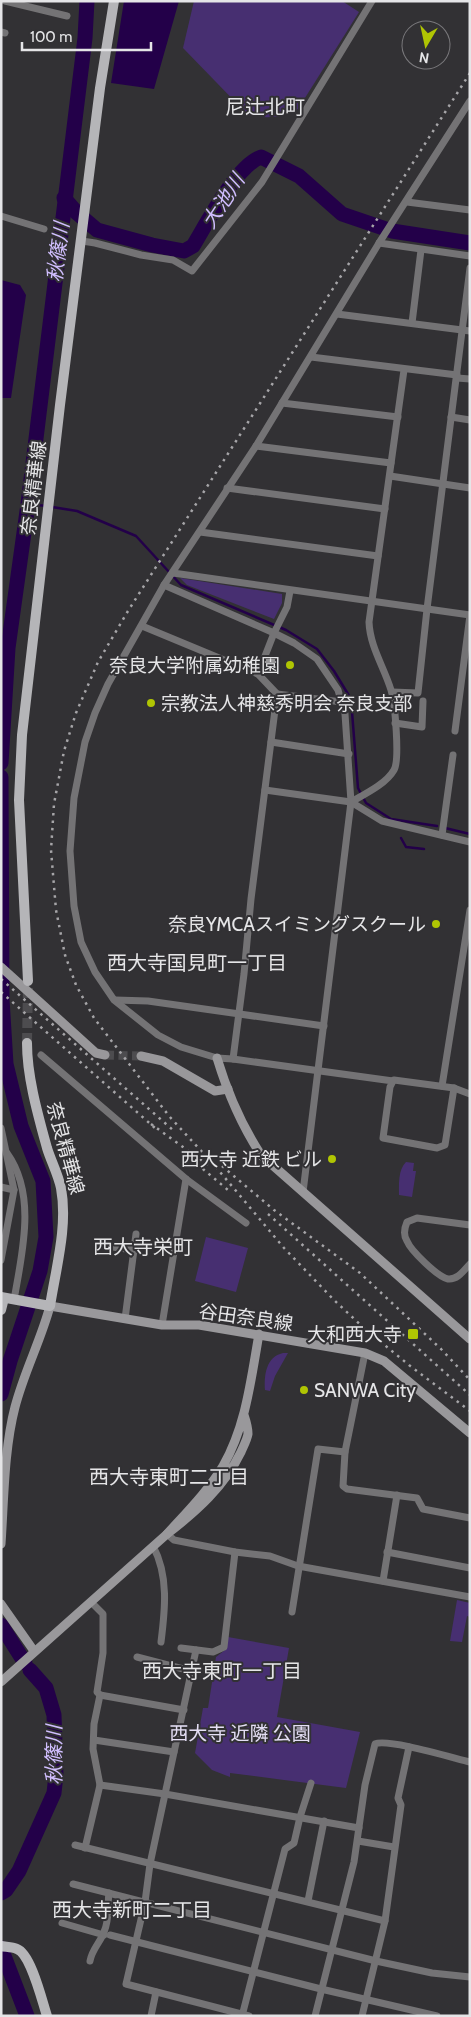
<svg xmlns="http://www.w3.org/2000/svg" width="471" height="2017" viewBox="0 0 471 2017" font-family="Cabin,'Noto Sans JP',sans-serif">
<rect width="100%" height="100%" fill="#323134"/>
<g fill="#472f71">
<path d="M 194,1 L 342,1 L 359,12 L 298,109 C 283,118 266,119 248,115 L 183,48 Z"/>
<polygon points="180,578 282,594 282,603 274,619 187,585"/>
<path d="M 406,1162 L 414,1163 L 413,1171 L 416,1171 L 412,1197 L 399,1195 C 399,1184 398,1170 406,1162 Z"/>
<polygon points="206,1237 248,1248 236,1292 195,1281"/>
<path d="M 283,1353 L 288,1353 L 275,1376 L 270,1391 L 265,1390 C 264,1375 266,1357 283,1353 Z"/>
<polygon points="457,1600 470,1603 470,1617 467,1616 462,1642 450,1641"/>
<polygon points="228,1637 289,1648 277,1717 360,1732 346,1788 230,1773 230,1777 212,1770 195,1753 203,1708 208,1708 216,1657 225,1650"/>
</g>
<g fill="#230049">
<polygon points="124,1 179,1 154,89 111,83"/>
<polygon points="1,280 20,285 26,295 11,398 1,398"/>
</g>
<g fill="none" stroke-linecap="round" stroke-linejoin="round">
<g stroke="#230049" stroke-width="2.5">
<polyline points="28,504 47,506"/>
<polyline points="52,507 77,511 136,536 181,585 286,630 317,649 334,671 351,699 358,788 366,803 391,819 437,826"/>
<polyline points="445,828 470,834"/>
<polyline points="401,838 406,847 424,849"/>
</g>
<g stroke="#230049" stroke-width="15">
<path d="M 64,198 L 77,213 L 97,230 L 152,245 L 184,251 L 193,246 C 207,223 237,165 261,157 L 299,176 L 342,214 L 392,231 L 470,243"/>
<polyline points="1,763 8,648 28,504 85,38 87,1"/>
<polyline points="1,777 2,999 6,1064 21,1126 43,1181 46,1237 40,1271 10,1361 1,1394"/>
<polyline points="1,1625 25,1663"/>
<polyline points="1,1893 6,1890 19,1871 54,1793 56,1775 54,1715 46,1688 30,1670"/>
<polyline points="1,1948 27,2016"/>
</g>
<polyline stroke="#4d4c4f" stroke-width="9" stroke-dasharray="9 4.5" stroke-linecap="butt" points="105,1055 141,1056"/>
<polyline stroke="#4d4c4f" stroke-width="10" stroke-dasharray="10 5" stroke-linecap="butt" points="27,1043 28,984"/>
<g stroke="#747375" stroke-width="7">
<polyline points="5,1 67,16"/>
<polyline points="1,32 5,33"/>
<polyline points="407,202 470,210"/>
<polyline points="1,216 44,229"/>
<polyline points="82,241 95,243 141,255 173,260 192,271 262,182 372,1"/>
<polyline points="379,243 470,256"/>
<polyline points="337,314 470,331"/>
<polyline points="412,323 421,250"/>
<polyline points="311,357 457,375"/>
<polyline points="457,378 470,379"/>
<polyline points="282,403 398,417"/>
<polyline points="451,417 470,420"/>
<polyline points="256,446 391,463"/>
<polyline points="390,476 470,488"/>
<polyline points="227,488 385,509"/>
<polyline points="200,532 378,556"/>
<polyline points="173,573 470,615"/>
<polyline points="164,585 274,633 294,643 317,659 338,690 345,714 351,802 382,821 470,842"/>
<polyline points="142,626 258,674 277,694 251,899 244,974 233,1059"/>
<polyline points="258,674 274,633 287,607 290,591"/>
<polyline points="392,692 418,693 427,609 470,268"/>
<polyline points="277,694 342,702"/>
<polyline points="395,723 422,727 423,701"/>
<polyline points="455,731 470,615"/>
<polyline points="271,742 349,754"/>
<polyline points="265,790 351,802"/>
<polyline points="442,835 453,755"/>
<polyline points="115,1000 148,1001 324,1026"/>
<polyline points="41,1055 186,1179 246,1223"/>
<polyline points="394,1080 454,1088 470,1094"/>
<polyline points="442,1086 470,910"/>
<polyline points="454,1088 445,1145 437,1148 383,1138 390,1087 393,1081 233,1059 217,1058 181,1047 158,1035 114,1000 95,972 81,942 74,906 70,851 74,798 85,742 95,713 108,684 164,585 256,446 379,243 470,101"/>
<polyline points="1,1128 14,1190 1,1260"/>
<path d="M 7,1153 C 37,1195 22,1253 14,1300"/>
<polyline points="1,1187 14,1190"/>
<path d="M 303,1192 L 351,802 C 365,794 386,784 394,770 C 400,760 395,703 391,690 C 384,667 370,647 369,622 L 404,370"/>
<path d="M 470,1225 L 417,1218 L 407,1222 C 404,1229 403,1235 407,1241 C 411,1251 438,1277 448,1279 C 458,1280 464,1270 470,1264"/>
<polyline points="99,1245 133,1250"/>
<polyline points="125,1319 136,1234"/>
<polyline points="162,1325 186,1179"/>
<polyline points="345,1452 343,1486 347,1489 417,1498 423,1509 470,1518"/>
<polyline points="167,1534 174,1540 235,1552 270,1556 298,1566 470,1597"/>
<path d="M 153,1546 C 169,1576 165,1610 161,1642"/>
<polyline points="387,1552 470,1568"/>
<polyline points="383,1581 397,1495"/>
<polyline points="292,1612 318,1449 345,1452 365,1353"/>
<polyline points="181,1648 213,1652 224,1647 235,1552"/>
<polyline points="196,1650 150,1864 145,1902 126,1984 249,2016"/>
<polyline points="137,1657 191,1671"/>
<polyline points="100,1695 184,1710"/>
<polyline points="94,1740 174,1752"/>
<polyline points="100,1785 165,1794 359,1828"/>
<polyline points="358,1841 394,1847"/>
<polyline points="75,1845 385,1921"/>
<polyline points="85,1848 100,1785 93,1749 94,1724 100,1695 97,1692 103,1653 103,1614 91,1602"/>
<polyline points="73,1884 376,1961 432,1973 470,1977"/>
<polyline points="308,1901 324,1821"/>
<polyline points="62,1923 104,1935"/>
<polyline points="110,1935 321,1989 437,2016"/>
<path d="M 90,1961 C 92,1949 100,1943 104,1932 C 110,1918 107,1908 109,1893"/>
<polyline points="151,2016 156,1992"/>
<polyline points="242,2016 285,1849 294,1843 300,1817 311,1783"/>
<path d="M 315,2016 L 354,1862 L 365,1785 L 375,1744 C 387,1738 453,1758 470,1762"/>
<polyline points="362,2016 385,1921 401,1805 398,1798 409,1747"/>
</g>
<g stroke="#99989b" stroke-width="9">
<polyline points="1,967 96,1053 105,1055"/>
<polyline points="141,1056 163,1061 215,1091 228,1089"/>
<path d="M 217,1058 C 227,1091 242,1126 261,1155 L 470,1339"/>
<path d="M 244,1415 C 246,1421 248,1428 248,1434 C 247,1440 243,1447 241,1452 C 224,1487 197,1511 167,1534 C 186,1513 208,1491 223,1466 C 246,1426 251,1379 259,1334"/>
<path d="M 1,1544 C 4,1500 4,1449 15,1407 C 24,1372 41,1340 50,1306 L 162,1325 L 199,1325 L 365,1353 L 384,1361 L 470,1433"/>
<polyline points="1,1604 34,1651"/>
<polyline points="1,1682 167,1534"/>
</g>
<g stroke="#b5b5b8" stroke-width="10">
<polyline points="28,981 19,800 22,735 60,405 100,88 114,1"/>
<path d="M 1,1297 L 50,1306 C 56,1268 68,1226 61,1188 C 58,1174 51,1161 47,1148 C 38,1115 27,1077 27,1043"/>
<polyline points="1,1310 4,1298"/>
<path d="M 1,1946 C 6,1947 12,1947 17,1949 C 31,1954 42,2001 47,2016"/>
</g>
<g stroke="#a6a5a8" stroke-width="2.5" stroke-dasharray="2.5 5" stroke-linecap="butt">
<polyline points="470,73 128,611 98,662 76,713 64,751 54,804 51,850 56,910 65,955 76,985 94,1018 169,1116 215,1166 284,1248 334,1300 365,1329 409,1365 470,1411"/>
<polyline points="1,979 174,1131"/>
<polyline points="1,992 155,1128"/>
<polyline points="151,1124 208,1165"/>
<polyline points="197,1164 228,1190"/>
<polyline points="222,1166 274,1210 360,1273 441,1349 470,1380"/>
<polyline points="268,1214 470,1395"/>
</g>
</g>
<g fill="#b0c503" stroke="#323134" stroke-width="2">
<circle cx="290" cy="665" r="5"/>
<circle cx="151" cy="703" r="5"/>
<circle cx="436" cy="924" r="5"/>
<circle cx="332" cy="1159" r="5"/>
<rect x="407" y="1328" width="12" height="12" rx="2.5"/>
<circle cx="304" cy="1390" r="5"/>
</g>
<g text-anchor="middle" stroke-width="4" stroke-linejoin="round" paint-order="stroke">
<g font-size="19" fill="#e5e5e7" stroke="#323134">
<text transform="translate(33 488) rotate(-83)" y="7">奈良精華線</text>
<text transform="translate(66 1148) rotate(75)" y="7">奈良精華線</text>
<text transform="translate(246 1317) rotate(8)" y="7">谷田奈良線</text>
</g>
<g font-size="19" fill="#e5e5e7" stroke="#323134" text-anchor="end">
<text x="280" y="672">奈良大学附属幼稚園</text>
<text x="161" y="710" text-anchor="start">宗教法人神慈秀明会 奈良支部</text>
<text x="426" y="931">奈良YMCAスイミングスクール</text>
<text x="322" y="1166">西大寺 近鉄 ビル</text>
<text x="402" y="1341">大和西大寺</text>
<text x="314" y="1397" text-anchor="start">SANWA City</text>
</g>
<g font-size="19" fill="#e4def4" stroke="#323134">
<text x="240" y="1740">西大寺 近隣 公園</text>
</g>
<g font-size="20" fill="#e5e5e7" stroke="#323134">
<text x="265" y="114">尼辻北町</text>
<text x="197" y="970">西大寺国見町一丁目</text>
<text x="143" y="1254">西大寺栄町</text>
<text x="169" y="1484">西大寺東町二丁目</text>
<text x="222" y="1678">西大寺東町一丁目</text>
<text x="132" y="1917">西大寺新町二丁目</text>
</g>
<g font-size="20" font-style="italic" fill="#d0befe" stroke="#323134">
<text transform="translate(223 201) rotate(-57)" y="7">大池川</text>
<text transform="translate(58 252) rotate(-83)" y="7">秋篠川</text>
<text transform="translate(54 1755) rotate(-90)" y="7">秋篠川</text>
</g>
</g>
<rect width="471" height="2017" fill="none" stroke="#e5e5e7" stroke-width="5"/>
<g transform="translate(426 45) rotate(189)"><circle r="24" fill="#323134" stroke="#7a797c"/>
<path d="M0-4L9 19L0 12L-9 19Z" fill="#b0c503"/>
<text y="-8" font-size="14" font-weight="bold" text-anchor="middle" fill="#e5e5e7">N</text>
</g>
<path d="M22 42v8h129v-8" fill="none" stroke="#e5e5e7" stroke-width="2.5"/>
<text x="30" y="42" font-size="15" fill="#e5e5e7" stroke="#323134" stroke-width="4" paint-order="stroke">100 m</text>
</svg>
